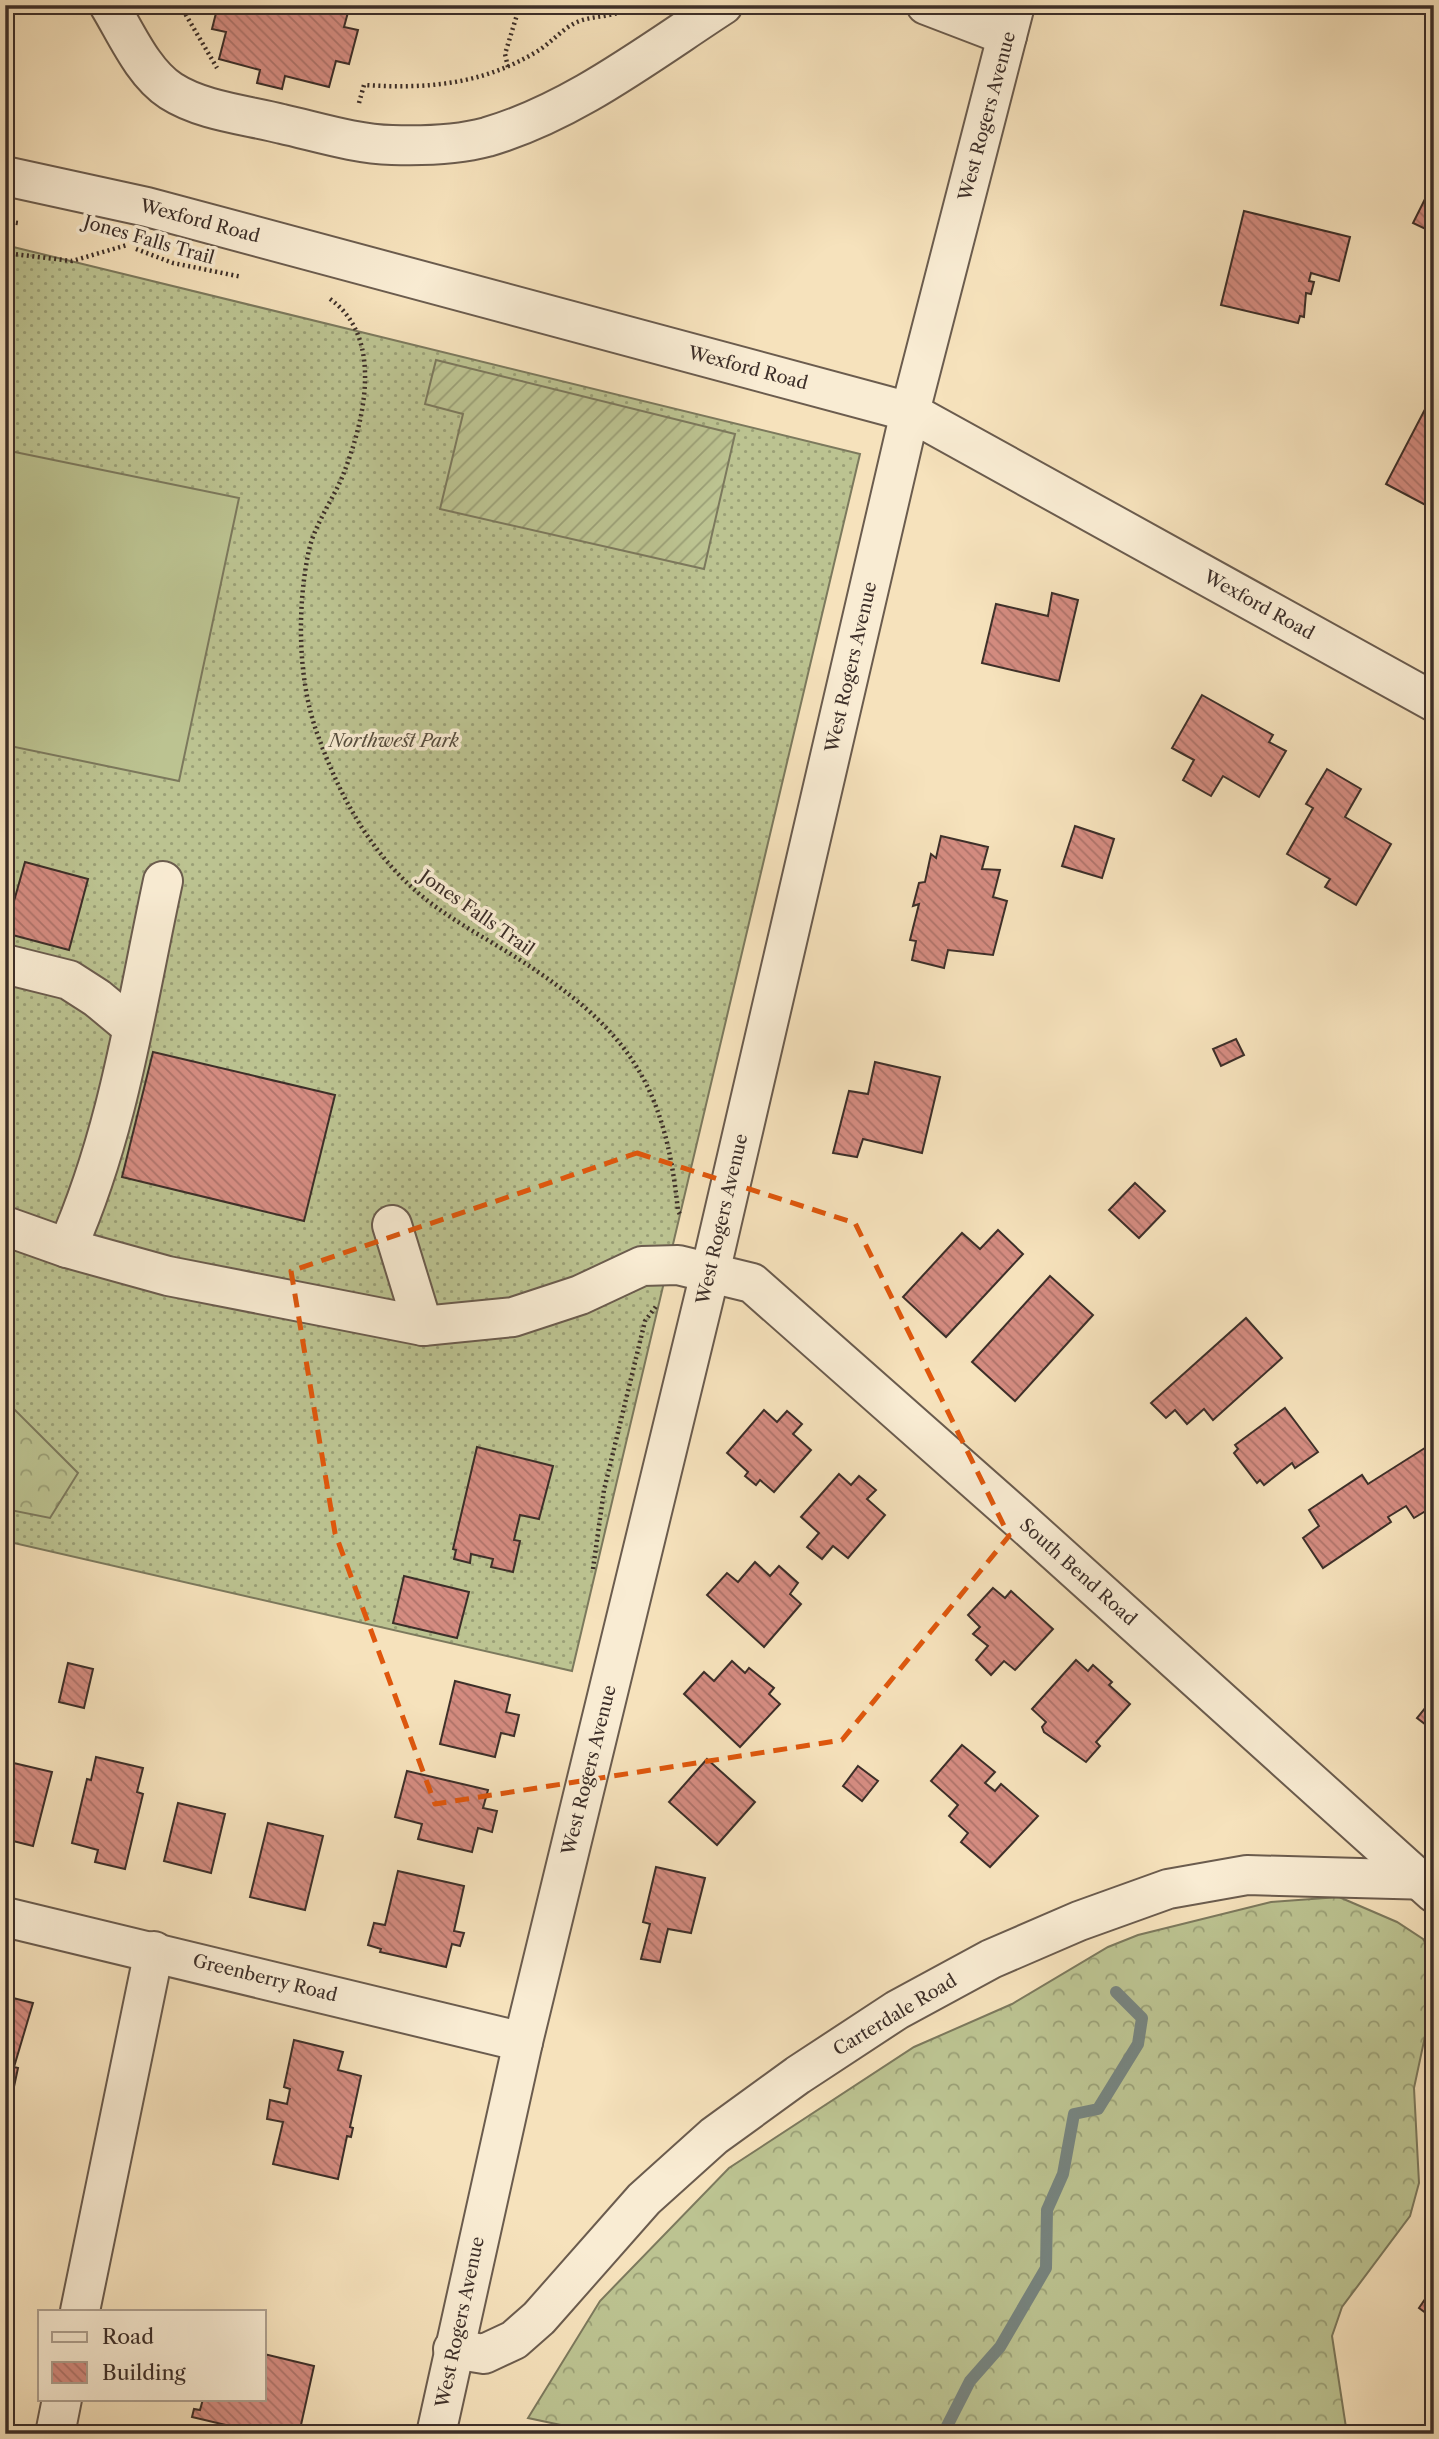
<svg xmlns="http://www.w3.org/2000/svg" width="1439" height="2439" viewBox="0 0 1439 2439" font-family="'Libre Caslon Text',serif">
<defs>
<pattern id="grass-dots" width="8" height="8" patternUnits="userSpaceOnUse" patternTransform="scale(1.75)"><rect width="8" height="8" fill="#bcc391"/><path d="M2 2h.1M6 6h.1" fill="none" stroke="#9a9f76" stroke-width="1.8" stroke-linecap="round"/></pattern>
<pattern id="forest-crowns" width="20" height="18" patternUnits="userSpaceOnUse" patternTransform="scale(1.75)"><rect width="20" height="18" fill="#bcc391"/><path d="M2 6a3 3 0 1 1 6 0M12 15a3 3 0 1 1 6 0" fill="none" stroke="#9a9f76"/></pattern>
<pattern id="garden-furrows" width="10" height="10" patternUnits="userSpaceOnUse" patternTransform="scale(1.75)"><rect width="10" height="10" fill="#bcc391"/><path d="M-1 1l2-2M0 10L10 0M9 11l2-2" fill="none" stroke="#9a9f76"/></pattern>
<pattern id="building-back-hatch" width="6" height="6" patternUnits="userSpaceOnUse" patternTransform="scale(1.75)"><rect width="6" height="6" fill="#d58c81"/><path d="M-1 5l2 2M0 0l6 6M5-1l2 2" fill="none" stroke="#ae736a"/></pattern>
</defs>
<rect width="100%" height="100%" fill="#f6e2bc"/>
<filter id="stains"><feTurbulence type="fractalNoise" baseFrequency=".00286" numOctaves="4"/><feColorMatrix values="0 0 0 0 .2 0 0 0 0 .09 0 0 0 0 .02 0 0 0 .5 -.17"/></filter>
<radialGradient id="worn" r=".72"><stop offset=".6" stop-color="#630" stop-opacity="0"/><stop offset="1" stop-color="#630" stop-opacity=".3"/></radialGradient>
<polygon fill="url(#grass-dots)" stroke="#7c795d" stroke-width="2" points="5,245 860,454 572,1671 5,1541"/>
<g fill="url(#forest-crowns)" stroke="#7c795d" stroke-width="2">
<polygon points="5,1406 14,1409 78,1473 50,1518 5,1509"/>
<polygon points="1339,1897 1397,1922 1423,1939 1434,1957 1434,1994 1414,2088 1419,2183 1410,2216 1342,2307 1332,2336 1347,2434 603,2434 528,2418 600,2301 729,2168 914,2047 1012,2004 1108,1947 1138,1935 1271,1902"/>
</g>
<polygon fill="url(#garden-furrows)" stroke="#7c795d" stroke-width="2" points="436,360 735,434 704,569 440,509 463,414 425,404"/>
<polygon fill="#bcc391" stroke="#7c795d" stroke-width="2" points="5,450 239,498 179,781 5,745"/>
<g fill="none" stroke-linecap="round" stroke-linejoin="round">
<polyline stroke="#77847f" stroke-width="12" points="943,2434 970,2381 1000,2347 1046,2268 1047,2210 1063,2174 1074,2114 1098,2109 1138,2044 1142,2018 1116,1992"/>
</g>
<g fill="url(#building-back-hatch)" stroke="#3d2f29" stroke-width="2">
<polygon points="218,5 350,5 344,27 358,30 349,64 336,61 329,87 285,76 282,89 257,83 260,70 219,59 226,32 212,29"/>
<polygon points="1431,187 1434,188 1434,233 1413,223"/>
<polygon points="1244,211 1350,237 1339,281 1311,273 1309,281 1314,282 1311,294 1306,293 1304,317 1300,316 1298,323 1221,305"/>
<polygon points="1433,394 1434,508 1433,509 1386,484"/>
<polygon points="1052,593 1078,600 1059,681 982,663 996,604 1048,616"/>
<polygon points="1202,695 1273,735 1269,742 1286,751 1259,797 1223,776 1211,796 1183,780 1194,760 1172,748"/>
<polygon points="1327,769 1361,789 1345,817 1391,844 1356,905 1325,887 1330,879 1287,854 1313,808 1306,804"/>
<polygon points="1075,826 1114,839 1102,878 1062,866"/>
<polygon points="941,836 988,847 982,869 1000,870 993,897 1007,901 993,955 948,950 944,968 912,960 916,941 910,940 919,904 913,906 919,883 925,882 931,854 936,858"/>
<polygon points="25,862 88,879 69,950 5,933"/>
<polygon points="1236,1039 1244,1055 1221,1066 1213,1049"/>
<polygon points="153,1052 335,1095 304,1221 122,1177"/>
<polygon points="875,1062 940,1077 922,1153 863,1139 857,1157 833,1153 849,1091 868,1094"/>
<polygon points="1135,1183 1165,1211 1139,1238 1109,1210"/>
<polygon points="998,1230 1023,1254 946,1337 903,1297 962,1233 980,1249"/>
<polygon points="1050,1276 1093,1315 1015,1401 972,1362"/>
<polygon points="1246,1318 1282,1358 1213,1420 1204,1409 1187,1424 1175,1410 1166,1418 1151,1403"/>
<polygon points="1285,1408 1318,1452 1295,1468 1292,1463 1264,1485 1260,1480 1257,1483 1234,1453 1238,1449 1235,1445"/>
<polygon points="764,1410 777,1422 787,1411 802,1424 793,1434 811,1450 774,1492 760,1480 756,1485 745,1476 748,1472 727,1453"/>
<polygon points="1428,1446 1434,1454 1434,1506 1414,1518 1406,1506 1388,1517 1391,1522 1323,1568 1303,1538 1319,1526 1309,1510 1362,1475 1368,1484"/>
<polygon points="477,1447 553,1466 539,1519 520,1515 514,1540 520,1541 513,1572 491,1567 493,1559 471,1554 470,1563 454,1559 456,1550 453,1549"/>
<polygon points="839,1474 851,1485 859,1476 876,1490 867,1499 885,1515 848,1558 833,1546 822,1559 807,1547 819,1533 801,1517"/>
<polygon points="755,1562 770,1576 779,1566 798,1583 790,1594 801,1604 764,1647 707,1595 727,1573 738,1582"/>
<polygon points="404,1576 469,1592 457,1638 393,1623"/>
<polygon points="993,1588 1005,1598 1011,1591 1053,1629 1015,1670 1004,1661 991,1675 976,1660 988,1646 973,1634 980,1627 968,1615"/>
<polygon points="1076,1660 1088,1671 1093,1665 1112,1682 1109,1685 1130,1704 1096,1742 1100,1746 1086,1762 1044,1732 1042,1727 1046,1722 1032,1709"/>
<polygon points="732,1661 745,1673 749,1668 774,1688 769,1694 780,1704 740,1747 684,1694 704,1672 714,1681"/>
<polygon points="68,1663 93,1669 84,1708 59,1702"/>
<polygon points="455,1681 510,1695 506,1712 519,1715 514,1736 501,1733 495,1757 440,1744"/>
<polygon points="1434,1697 1434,1731 1417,1718"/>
<polygon points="962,1745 995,1772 985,1783 995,1791 1001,1784 1038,1816 990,1867 961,1842 968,1833 949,1816 958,1805 931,1781"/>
<polygon points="96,1757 143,1768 137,1792 143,1794 125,1869 95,1862 98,1850 72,1843 87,1779 91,1780"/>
<polygon points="707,1759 755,1802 717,1845 669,1802"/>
<polygon points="5,1761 52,1772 33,1846 5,1839"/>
<polygon points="858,1766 878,1781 862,1801 843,1786"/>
<polygon points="407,1771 488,1790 483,1808 497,1811 492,1832 478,1828 472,1852 418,1839 422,1824 395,1817"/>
<polygon points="178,1803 225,1814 211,1873 164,1861"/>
<polygon points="268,1823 323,1836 305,1910 250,1897"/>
<polygon points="656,1867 705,1878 691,1933 668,1929 660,1962 641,1959 650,1924 643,1922"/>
<polygon points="398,1871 464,1886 454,1931 464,1933 460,1946 452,1944 446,1967 380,1952 381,1949 368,1945 374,1923 385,1925"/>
<polygon points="5,1996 33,2003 14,2067 18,2068 12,2096 5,2094"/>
<polygon points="294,2040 343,2052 338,2070 361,2076 350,2127 353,2128 351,2137 347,2136 338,2179 273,2164 283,2122 267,2119 270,2100 287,2104 290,2089 284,2087"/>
<polygon points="1434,2286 1434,2319 1419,2308"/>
<polygon points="264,2354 314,2366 299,2434 246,2434 247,2430 192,2417 194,2409 200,2410 203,2399 264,2399"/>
</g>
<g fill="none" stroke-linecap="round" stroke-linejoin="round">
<defs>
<g id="minor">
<path d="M 109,5 C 126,33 143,73 171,91 C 202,111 247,115 282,124 C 318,132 355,144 392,145 C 423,146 457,145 487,137 C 573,112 649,53 723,5"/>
<polyline points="926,5 1007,36"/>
<polyline points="5,176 147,207 910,412 1434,702"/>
<polyline points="5,964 69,980 97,998 132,1027"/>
<polyline points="392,1225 423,1326"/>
<polyline points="5,1226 67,1248 168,1276 423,1326 513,1317 580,1295 642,1266 678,1265 752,1283 1019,1519 1434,1893"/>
<path d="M 67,1248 C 119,1131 136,1006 163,881"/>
<polyline points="5,1917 523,2042"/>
<polyline points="80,2311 154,1951"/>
<polyline points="453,2349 484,2354 514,2340 539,2318 644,2199 714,2136 798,2075 897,2010 991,1959 1079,1921 1168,1889 1247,1875 1432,1880"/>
<polyline points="55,2434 62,2399"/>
<polyline points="436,2434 523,2042 710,1273 910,412 1015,5"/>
</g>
</defs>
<use href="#minor" stroke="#6b5c4e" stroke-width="42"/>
<g stroke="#3d2f29" stroke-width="4.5" stroke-dasharray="2 3.5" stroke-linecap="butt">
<polyline points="180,5 217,68"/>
<polyline points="508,67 505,54 520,5"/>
<path d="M 359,103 L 364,85 C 426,89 481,85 536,52 C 550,44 561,30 575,23 C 593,14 617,19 631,5"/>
<polyline points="5,221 18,223"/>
<polyline points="136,249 173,263 242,277"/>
<polyline points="5,253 72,261 127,245"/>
<path d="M 330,299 C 385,338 364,422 343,475 C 332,502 313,526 308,555 C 297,610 298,680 317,733 C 339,794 367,848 417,892 C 447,918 484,937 517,958 C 626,1028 665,1081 678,1211 L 681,1216"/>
<polyline points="593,1569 604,1490 645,1321 657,1305"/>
</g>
<use href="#minor" stroke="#f9ecd3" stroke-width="38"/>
</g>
<path fill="none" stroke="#df570d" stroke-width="5" stroke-dasharray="14 9" stroke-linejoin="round" d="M 637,1153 L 855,1223 L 1009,1536 L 842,1740 L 435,1804 L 335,1533 L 291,1271 Z"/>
<g text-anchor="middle" stroke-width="7" stroke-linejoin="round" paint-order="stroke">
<g font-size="18" fill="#3d2f29" stroke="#f9ecd3">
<text transform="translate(987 116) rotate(-75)" y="6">West Rogers Avenue</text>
<text transform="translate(200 221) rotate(15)" y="6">Wexford Road</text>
<text transform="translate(149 240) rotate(16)" y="6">Jones Falls Trail</text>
<text transform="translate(748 368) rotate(15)" y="6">Wexford Road</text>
<text transform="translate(1259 605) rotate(29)" y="6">Wexford Road</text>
<text transform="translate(851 667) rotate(-77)" y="6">West Rogers Avenue</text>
<text transform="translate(477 913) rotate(35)" y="6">Jones Falls Trail</text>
<text transform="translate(722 1219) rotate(-77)" y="6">West Rogers Avenue</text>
<text transform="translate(1078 1572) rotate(42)" y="6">South Bend Road</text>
<text transform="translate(589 1770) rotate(-76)" y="6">West Rogers Avenue</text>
<text transform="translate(265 1978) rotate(14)" y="6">Greenberry Road</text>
<text transform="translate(895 2015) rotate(-31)" y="6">Carterdale Road</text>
<text transform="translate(460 2322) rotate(-78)" y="6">West Rogers Avenue</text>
</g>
<g font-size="18" font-style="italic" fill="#564d3e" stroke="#f9ecd3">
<text x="394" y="747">Northwest Park</text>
</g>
</g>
<rect width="1439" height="2439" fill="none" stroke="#f6e2bc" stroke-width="28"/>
<rect x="7" y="7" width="1425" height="2425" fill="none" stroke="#3d2f29" stroke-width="3.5"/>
<rect x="14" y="14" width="1411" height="2411" fill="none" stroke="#3d2f29" stroke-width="2"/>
<rect x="38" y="2310" width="228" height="91" fill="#f9ecd3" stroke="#aea08f" stroke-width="2"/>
<rect x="52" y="2332" width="35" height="10" fill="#f9ecd3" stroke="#aea08f" stroke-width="2"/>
<text x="102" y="2344" font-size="21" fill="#3d2f29">Road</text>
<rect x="52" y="2362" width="35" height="21" fill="url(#building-back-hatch)" stroke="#aea08f" stroke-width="2"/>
<text x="102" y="2380" font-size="21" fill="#3d2f29">Building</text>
<rect width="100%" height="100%" filter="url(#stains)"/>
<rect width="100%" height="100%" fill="url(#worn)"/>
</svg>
